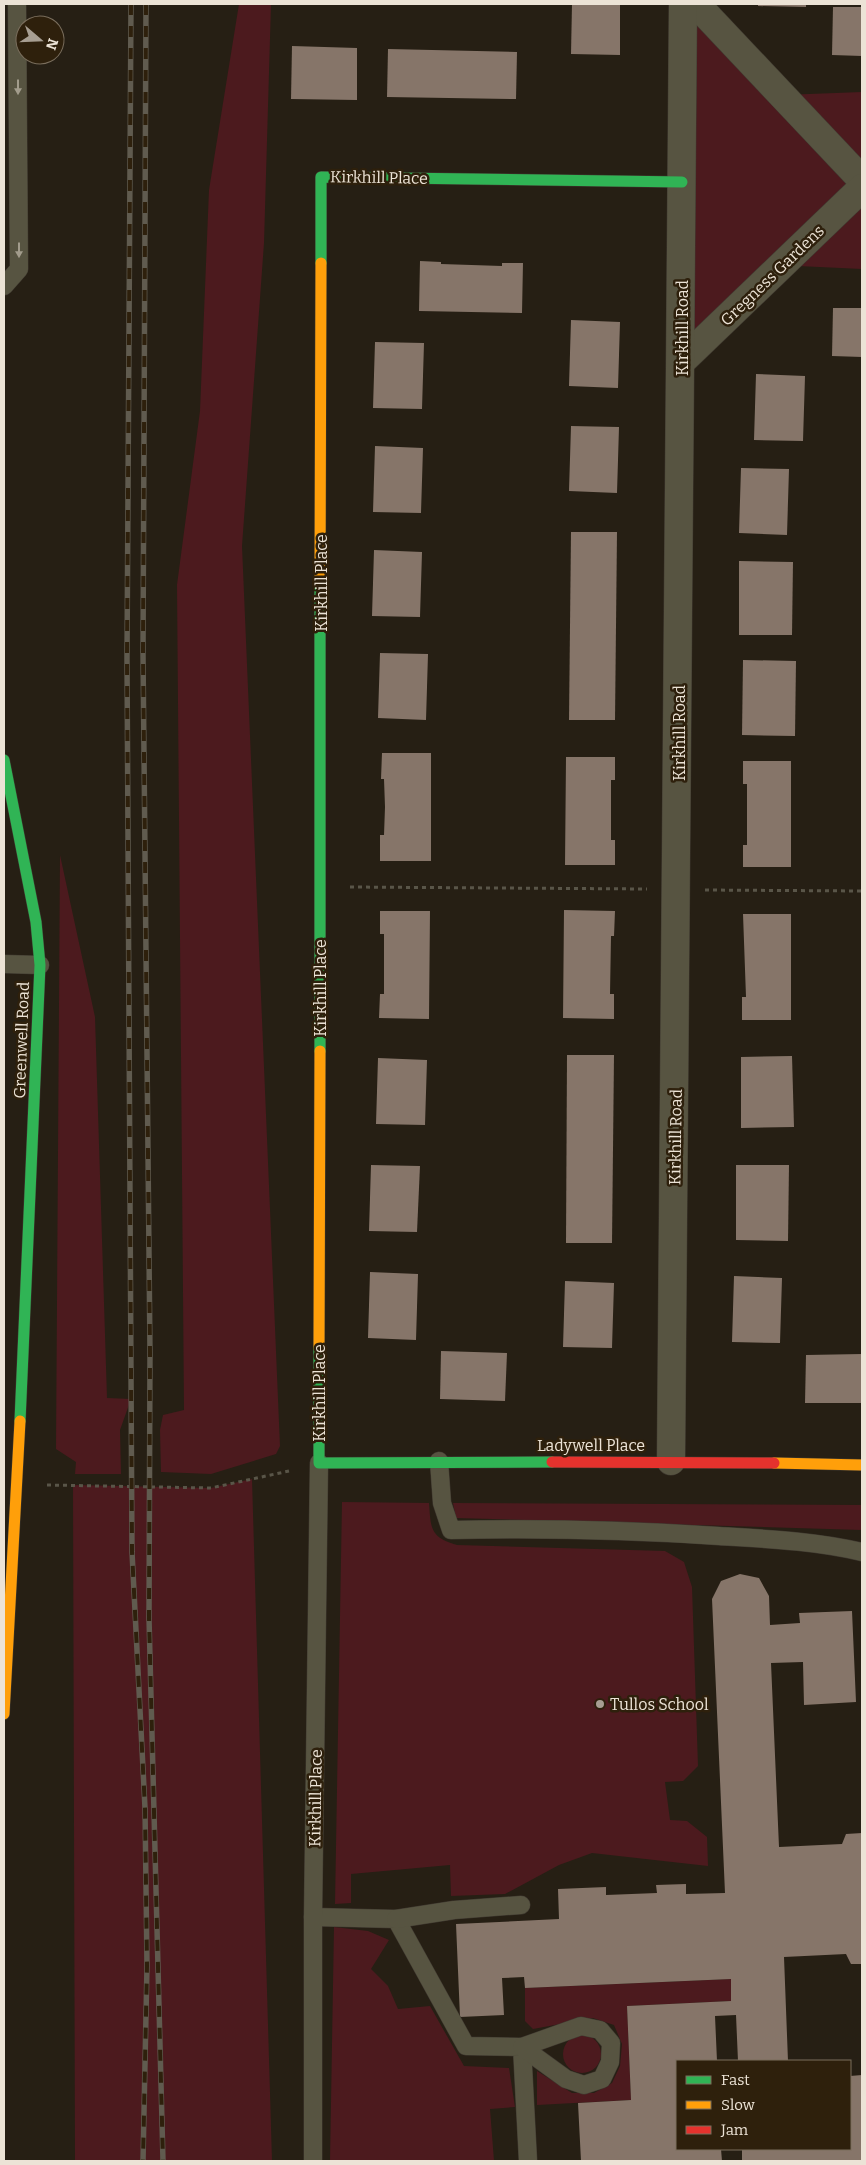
<svg xmlns="http://www.w3.org/2000/svg" width="866" height="2165" viewBox="0 0 866 2165" font-family="Bitter,serif">
<rect width="100%" height="100%" fill="#261f14"/>
<g fill="#4c1a1e">
<polygon points="239,4 271,4 264,243 242,546 280,1446 276,1454 211,1474 161,1472 160,1430 163,1415 184,1410 177,585 200,411 209,190"/>
<polygon points="683,4 783,95 862,92 862,269 798,266 682,361"/>
<polygon points="60,855 95,1017 107,1398 131,1399 120,1430 121,1474 75,1474 76,1462 56,1449"/>
<polygon points="252,1479 272,2161 75,2161 73,1485 211,1488"/>
<path d="M 342,1502 L 429,1503 C 431,1529 430,1537 457,1545 L 665,1551 L 684,1562 L 692,1587 L 698,1766 L 683,1781 L 665,1782 L 670,1820 L 687,1821 L 707,1837 L 708,1866 L 592,1853 L 559,1865 L 505,1894 L 451,1896 L 450,1865 L 351,1874 L 351,1903 L 335,1904 Z"/>
<polygon points="453,1503 862,1505 862,1530 456,1518"/>
<polygon points="334,1927 368,1931 389,1940 371,1969 388,1986 398,2009 430,2006 464,2066 509,2068 515,2107 490,2109 494,2161 330,2161"/>
<polygon points="731,1979 731,2001 627,2006 631,2100 537,2105 537,2071 572,2093 594,2093 612,2083 620,2066 622,2044 614,2025 593,2018 533,2029 525,2021 525,1988"/>
<circle cx="582" cy="2054" r="19"/>
</g>
<g fill="#867569">
<polygon points="572,4 620,4 620,55 571,54"/>
<polygon points="758,4 806,4 806,7 758,6"/>
<polygon points="833,7 862,7 862,56 832,55"/>
<polygon points="292,46 357,48 357,100 291,99"/>
<polygon points="388,49 517,52 516,99 387,97"/>
<polygon points="420,261 441,262 441,264 502,266 502,263 523,263 522,313 419,311"/>
<polygon points="833,308 862,308 862,357 832,356"/>
<polygon points="571,320 620,322 618,388 569,386"/>
<polygon points="375,342 424,343 422,409 373,408"/>
<polygon points="756,374 805,376 803,441 754,440"/>
<polygon points="571,426 619,427 617,493 569,491"/>
<polygon points="375,446 423,448 421,513 373,512"/>
<polygon points="741,468 789,469 787,535 739,533"/>
<polygon points="571,532 617,532 615,720 569,720"/>
<polygon points="374,550 422,552 420,617 372,616"/>
<polygon points="739,561 793,562 792,635 739,635"/>
<polygon points="380,653 428,654 426,720 378,718"/>
<polygon points="743,660 796,661 795,736 742,735"/>
<polygon points="382,753 431,753 431,861 380,861 380,835 384,835 385,807 384,779 381,779"/>
<polygon points="566,757 615,757 615,780 611,780 611,840 615,840 615,865 565,865"/>
<polygon points="743,761 791,761 791,867 743,867 743,845 747,845 747,784 743,784"/>
<polygon points="564,910 615,911 614,936 611,936 610,994 614,994 614,1019 563,1018"/>
<polygon points="380,911 430,911 429,1019 379,1018 380,994 384,994 384,934 380,934"/>
<polygon points="743,914 791,914 791,1020 742,1020 742,997 746,997"/>
<polygon points="567,1055 614,1055 612,1243 566,1243"/>
<polygon points="792,1056 794,1127 741,1128 741,1057"/>
<polygon points="378,1058 427,1060 425,1125 376,1124"/>
<polygon points="371,1165 420,1166 417,1232 369,1231"/>
<polygon points="736,1165 789,1165 788,1241 736,1240"/>
<polygon points="370,1272 418,1274 416,1340 368,1338"/>
<polygon points="734,1276 782,1278 780,1343 732,1342"/>
<polygon points="565,1281 614,1283 612,1348 563,1347"/>
<polygon points="441,1351 507,1353 505,1401 440,1399"/>
<polygon points="862,1354 862,1403 805,1403 806,1355"/>
<polygon points="740,1574 759,1578 769,1596 770,1625 800,1623 799,1613 852,1611 856,1702 804,1705 803,1662 771,1663 779,1847 842,1844 846,1834 862,1833 862,1964 851,1964 846,1954 784,1957 788,2061 738,2061 736,2015 715,2016 717,2061 677,2061 677,2149 721,2149 722,2161 581,2161 578,2103 631,2100 627,2006 731,2001 731,1979 525,1988 524,1977 502,1978 504,2015 460,2017 456,1924 559,1919 558,1889 606,1887 606,1895 657,1893 656,1885 686,1884 686,1894 725,1893 712,1599 721,1581"/>
<polygon points="862,2075 862,2161 742,2161 742,2149 850,2149 850,2076"/>
</g>
<g fill="none" stroke-linecap="round" stroke-linejoin="round">
<defs>
<g id="lane">
<polyline points="4,286 19,269 17,4"/>
<polyline points="4,964 40,965"/>
<path d="M 439,1461 L 442,1503 L 451,1530 C 540,1528 630,1530 719,1536 C 768,1539 815,1541 862,1552"/>
<polyline points="313,1917 396,1919 466,2046 522,2047 528,2161"/>
<polyline points="396,1919 454,1910 521,1905"/>
<polygon points="581,2026 600,2030 611,2043 610,2062 602,2079 584,2085 566,2079 522,2047"/>
<polyline points="313,2161 313,1917 319,1463"/>
</g>
<g id="street">
<polyline points="696,4 862,180"/>
<polyline points="682,361 862,188"/>
<polyline points="671,1461 683,4"/>
</g>
<g id="fast">
<polyline points="321,263 321,177 682,182"/>
<polyline points="4,760 36,922 40,965 20,1421"/>
<polyline points="320,1051 320,583"/>
<polyline points="319,1348 319,1463 552,1462"/>
</g>
<g id="slow">
<polyline points="320,583 321,263"/>
<polyline points="319,1348 320,1051"/>
<polyline points="774,1463 862,1465"/>
<polyline points="4,1714 20,1421"/>
</g>
<polyline id="jam" points="552,1462 774,1463"/>
</defs>
<use href="#lane" stroke="#403a31" stroke-width="19"/>
<use href="#street" stroke="#403a31" stroke-width="29"/>
<use href="#fast" stroke="#403a31" stroke-width="12"/>
<use href="#slow" stroke="#403a31" stroke-width="12"/>
<use href="#jam" stroke="#403a31" stroke-width="12"/>
<g stroke="#595548" stroke-width="3" stroke-dasharray="4 4" stroke-linecap="butt">
<polyline points="350,887 647,889"/>
<polyline points="705,890 862,891"/>
<polyline points="47,1485 211,1488 289,1471"/>
</g>
<use href="#lane" stroke="#575441" stroke-width="18"/>
<use href="#street" stroke="#575441" stroke-width="28"/>
<use href="#fast" stroke="#30b455" stroke-width="11"/>
<use href="#slow" stroke="#ff9f0a" stroke-width="11"/>
<use href="#jam" stroke="#e5322d" stroke-width="11"/>
<defs>
<g id="rail">
<polyline points="131,4 127,658 132,1552 145,1808 147,1966 143,2161"/>
<polyline points="146,4 143,654 150,1353 149,1618 163,2161"/>
</g>
</defs>
<use href="#rail" stroke="#605b4f" stroke-width="5.5"/>
<use href="#rail" stroke="#2e200c" stroke-width="4" stroke-dasharray="11" stroke-linecap="butt"/>
</g>
<defs><path id="oneway-solid" d="M-6-.8H1V-3.2L6.5 0L1 3.2V.8H-6Z" transform="scale(1.25)"/></defs>
<g fill="#a29c8c">
<use href="#oneway-solid" transform="translate(18 87) rotate(90)"/>
<use href="#oneway-solid" transform="translate(19 250) rotate(90)"/>
</g>
<circle fill="#a79e92" stroke="#2e200c" stroke-width="2" cx="600" cy="1704" r="5"/>
<g text-anchor="middle" stroke-width="5" stroke-linejoin="round" paint-order="stroke">
<g font-size="16" fill="#ece3d6" stroke="#2e200c">
<text transform="translate(379 177) rotate(1)" y="6">Kirkhill Place</text>
<text transform="translate(772 275) rotate(-44)" y="6">Gregness Gardens</text>
<text transform="translate(682 328) rotate(-90)" y="6">Kirkhill Road</text>
<text transform="translate(321 583) rotate(-90)" y="6">Kirkhill Place</text>
<text transform="translate(679 733) rotate(-90)" y="6">Kirkhill Road</text>
<text transform="translate(320 988) rotate(-90)" y="6">Kirkhill Place</text>
<text transform="translate(21 1040) rotate(-88)" y="6">Greenwell Road</text>
<text transform="translate(675 1137) rotate(-89)" y="6">Kirkhill Road</text>
<text transform="translate(319 1393) rotate(-90)" y="6">Kirkhill Place</text>
<text x="591" y="1451">Ladywell Place</text>
<text transform="translate(315 1798) rotate(-89)" y="6">Kirkhill Place</text>
</g>
<g font-size="16" fill="#ece3d6" stroke="#2e200c" text-anchor="start">
<text x="610" y="1710">Tullos School</text>
</g>
</g>
<rect width="866" height="2165" fill="none" stroke="#ece3d6" stroke-width="10"/>
<rect x="676" y="2060" width="175" height="90" fill="#2e200c" stroke="#7a6e5d"/>
<rect x="686" y="2076" width="25" height="8" fill="#30b455" stroke="#7a6e5d"/>
<text x="721" y="2085" font-size="15" fill="#ece3d6">Fast</text>
<rect x="686" y="2101" width="25" height="8" fill="#ff9f0a" stroke="#7a6e5d"/>
<text x="721" y="2110" font-size="15" fill="#ece3d6">Slow</text>
<rect x="686" y="2126" width="25" height="8" fill="#e5322d" stroke="#7a6e5d"/>
<text x="721" y="2135" font-size="15" fill="#ece3d6">Jam</text>
<g transform="translate(40 40) rotate(109)"><circle r="24" fill="#2e200c" stroke="#7a6e5d"/>
<path d="M0-4L9 19L0 12L-9 19Z" fill="#a79e92"/>
<text y="-8" font-size="14" font-weight="bold" text-anchor="middle" fill="#ece3d6">N</text>
</g>
</svg>
